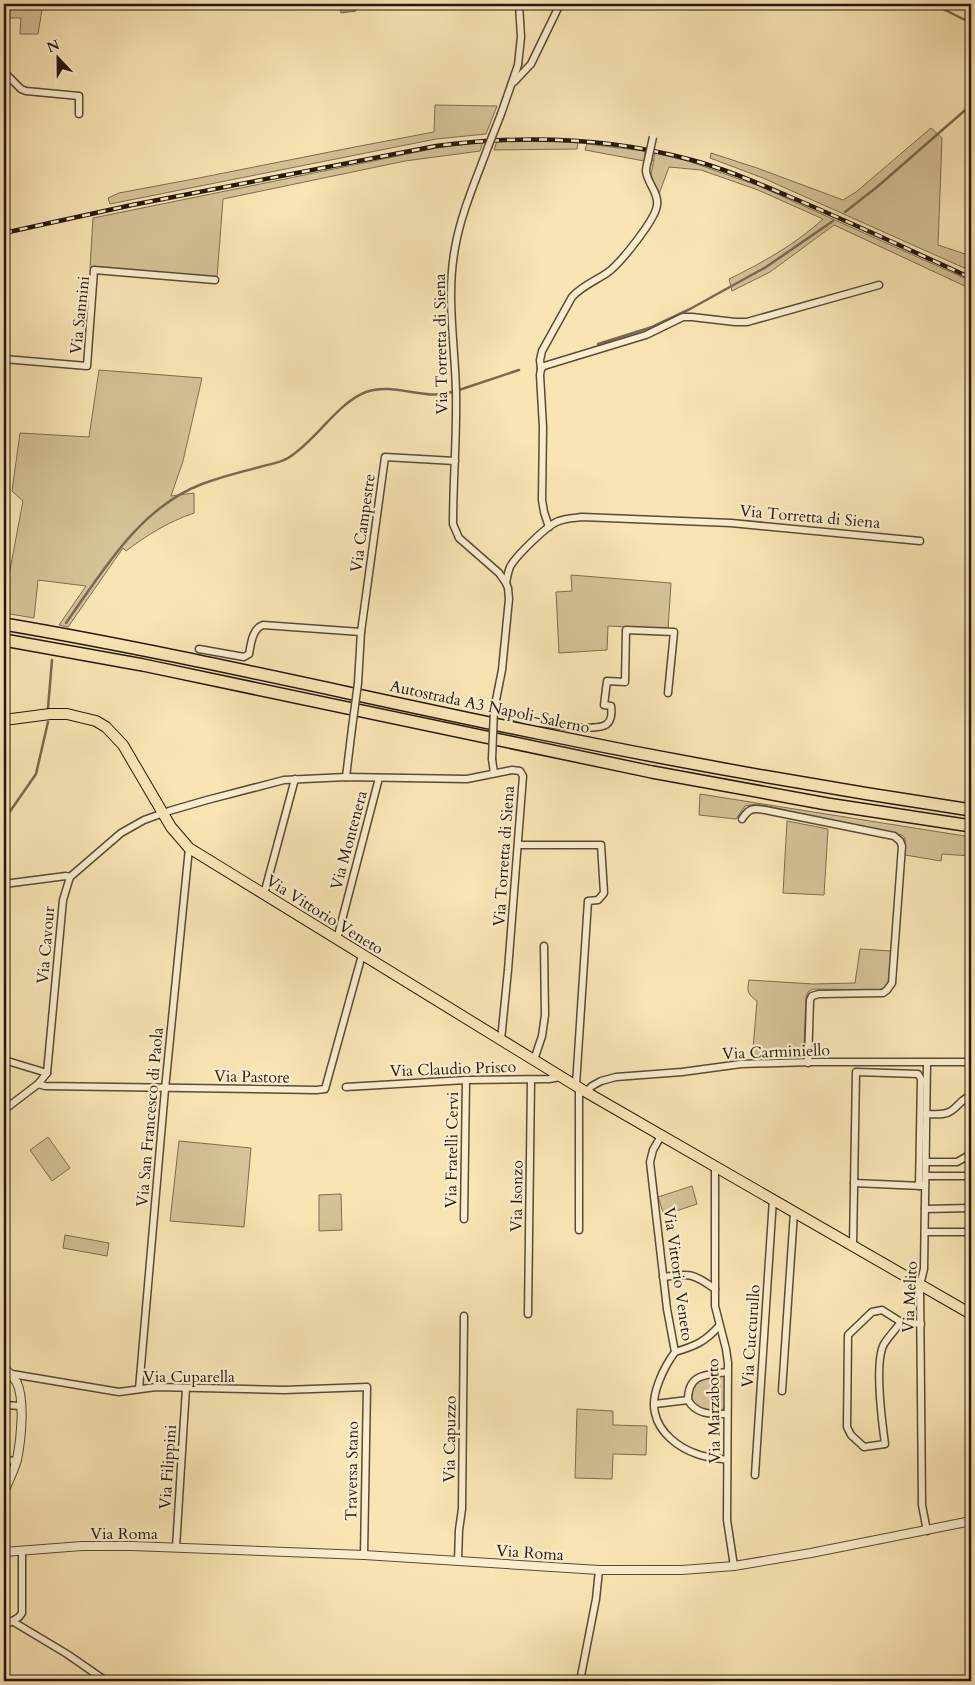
<svg xmlns="http://www.w3.org/2000/svg" width="975" height="1685" viewBox="0 0 975 1685" font-family="Cardo,serif">
<rect width="100%" height="100%" fill="#f9e5b4"/>
<filter id="stains"><feTurbulence type="fractalNoise" baseFrequency=".004" numOctaves="4"/><feColorMatrix values="0 0 0 0 .2 0 0 0 0 .09 0 0 0 0 .02 0 0 0 .5 -.17"/></filter>
<radialGradient id="worn" r=".72"><stop offset=".6" stop-color="#630" stop-opacity="0"/><stop offset="1" stop-color="#630" stop-opacity=".3"/></radialGradient>
<g fill="#d5c297" stroke="#7d6c52">
<polygon points="4,4 43,4 38,34 20,34 21,18 4,18"/>
<path d="M 435,105 L 497,106 L 486,134 L 436,139 L 110,204 L 108,198 L 119,193 C 225,174 329,151 434,132 Z"/>
<polygon points="931,128 942,138 938,245 971,256 971,271 763,178 710,158 711,153 757,168 843,200 856,192"/>
<polygon points="497,141 578,142 577,149 494,150"/>
<polygon points="483,142 480,151 405,161 223,199 217,278 90,268 93,218 437,148"/>
<polygon points="587,144 645,151 644,161 585,150"/>
<path d="M 655,153 L 688,161 L 759,186 L 971,281 L 971,289 L 834,225 L 770,272 L 732,291 L 729,279 C 762,263 796,244 823,219 L 758,190 L 701,170 L 669,167 L 659,194 L 651,175 Z"/>
<path d="M 99,370 L 202,378 L 183,461 L 171,496 L 194,493 L 194,513 C 168,522 147,535 126,551 L 123,548 L 68,627 L 59,625 L 86,586 L 38,580 L 34,618 L 4,613 L 4,574 L 9,575 L 23,501 L 12,491 L 20,433 L 89,437 Z"/>
<polygon points="571,575 671,583 668,629 608,626 607,650 559,653 556,592 572,591"/>
<polygon points="700,794 971,837 971,856 942,854 941,861 905,855 905,838 902,835 757,804 745,806 736,819 699,815"/>
<polygon points="787,821 828,829 824,895 783,893"/>
<path d="M 860,949 L 892,951 L 891,977 L 884,988 L 878,990 L 813,989 L 808,992 L 806,997 L 804,1044 L 798,1053 L 798,1061 L 752,1061 L 757,1001 C 747,994 747,991 749,980 L 813,984 L 855,983 Z"/>
<polygon points="48,1137 70,1168 52,1181 30,1150"/>
<polygon points="179,1141 251,1148 244,1227 170,1221"/>
<polygon points="692,1186 697,1204 664,1215 658,1197"/>
<polygon points="341,1194 342,1230 319,1231 319,1195"/>
<polygon points="65,1235 109,1243 107,1256 63,1248"/>
<path d="M 726,1373 L 725,1404 L 723,1410 C 709,1412 697,1412 689,1398 L 697,1379 Z"/>
<polygon points="577,1409 613,1411 613,1425 647,1426 646,1455 613,1454 612,1479 575,1478"/>
</g>
<polygon fill="#b19f7b" stroke="#79694f" points="355,5 356,11 341,13 340,6"/>
<g fill="none" stroke-linecap="round" stroke-linejoin="round">
<g stroke="#79694f" stroke-width="2.5">
<polyline points="933,4 971,23"/>
<polyline points="845,212 877,187 971,105"/>
<polyline points="598,344 652,327 690,309 766,267 833,221"/>
<polyline points="459,390 519,370"/>
<path d="M 66,623 C 103,571 139,508 202,484 C 221,477 240,472 260,467 C 269,464 280,463 288,458 C 316,441 337,403 366,392 C 394,382 424,401 452,392"/>
<polyline points="48,708 52,660"/>
<polyline points="4,820 36,774 48,722"/>
</g>
<defs>
<g id="minor">
<polyline points="964,4 971,8"/>
<polyline points="4,72 21,89 26,91 79,96 79,114"/>
<polyline points="514,82 531,64 560,4"/>
<polyline points="501,114 518,65 521,37 519,4"/>
<path d="M 488,147 C 476,180 461,213 455,248 C 446,296 455,344 456,392 C 457,436 453,480 453,524 L 459,538 L 499,573 L 506,583 L 508,588 L 509,599 L 502,670 L 494,710"/>
<polyline points="4,359 87,366 94,270 215,280"/>
<path d="M 541,369 L 540,360 L 542,351 L 572,297 C 582,286 595,281 607,273 C 620,264 656,219 657,205 C 659,193 647,183 646,171 C 646,168 647,164 648,160"/>
<polyline points="549,527 544,512 542,500 543,427 540,375 541,369 544,366 646,335 683,317 692,317 735,322 747,322 879,285"/>
<path d="M 506,583 C 507,578 508,572 510,567 C 515,557 548,524 559,521 C 566,518 575,518 582,517 L 731,523 L 920,541"/>
<path d="M 199,649 L 244,657 L 249,654 C 251,644 252,629 263,625 L 361,632"/>
<polyline points="358,683 361,632 385,457 455,461"/>
<path d="M 495,704 C 499,707 503,712 507,714 C 520,722 588,731 603,726 C 612,723 612,714 611,706 L 604,705 L 607,681 L 625,682 L 626,630 L 674,632 L 668,693"/>
<polyline points="492,759 494,773"/>
<polyline points="346,777 352,728"/>
<path d="M 742,819 C 749,808 753,808 765,810 L 894,836 L 900,841 L 902,846 L 892,983 L 887,990 L 883,993 L 819,994 L 812,996 L 810,1000 L 808,1063"/>
<polyline points="518,845 601,845 604,893 598,900 588,901 576,1085"/>
<polyline points="4,884 66,876 70,877"/>
<polyline points="264,894 295,779"/>
<polyline points="337,939 379,778"/>
<polyline points="4,1060 47,1073"/>
<polyline points="534,1060 542,1036 545,1015 544,946"/>
<polyline points="38,1084 45,1086 317,1090 325,1089 362,955"/>
<polyline points="346,1087 466,1080 549,1079 560,1077"/>
<polyline points="579,1088 579,1230"/>
<polyline points="586,1092 592,1086 601,1081 616,1077 682,1072 741,1064 813,1062 971,1062"/>
<polyline points="4,1110 38,1084 47,1073 63,900 70,877 121,833 144,820 169,811 207,800 284,780 346,777 467,779 512,770 520,771 523,776 508,970 501,1040"/>
<path d="M 926,1114 C 934,1114 944,1116 951,1111 C 959,1106 962,1098 971,1096"/>
<path d="M 661,1136 L 653,1150 L 650,1162 L 667,1309 L 675,1352 C 664,1367 650,1395 655,1413 C 659,1433 679,1448 697,1454 C 707,1458 718,1458 727,1460"/>
<polyline points="926,1162 957,1162 971,1154"/>
<polyline points="715,1167 715,1306 726,1349 728,1363 727,1520 734,1566"/>
<polyline points="926,1176 971,1176"/>
<polyline points="854,1183 922,1186"/>
<polyline points="925,1209 971,1208"/>
<polyline points="464,1219 466,1080"/>
<polyline points="925,1232 971,1232"/>
<polyline points="853,1246 856,1072 918,1074 921,1079 919,1186"/>
<path d="M 663,1277 C 689,1273 693,1273 715,1289"/>
<polyline points="528,1314 531,1080"/>
<path d="M 901,1322 C 896,1329 889,1336 884,1344 C 874,1362 882,1422 885,1444 L 864,1447 L 851,1435 L 847,1427 L 848,1335 L 872,1312 L 882,1310 L 901,1322 L 921,1324"/>
<path d="M 675,1352 C 695,1346 705,1342 719,1326"/>
<polyline points="12,1374 119,1392 156,1387 284,1390 367,1387 364,1555"/>
<polyline points="139,1389 165,1089 189,848"/>
<polyline points="782,1391 794,1212"/>
<path d="M 688,1400 C 696,1415 712,1414 727,1414"/>
<path d="M 655,1404 L 688,1400 C 688,1373 707,1375 727,1372"/>
<polyline points="4,1405 21,1406"/>
<polyline points="4,1460 17,1461"/>
<polyline points="755,1475 773,1199"/>
<polyline points="927,1531 922,1505 920,1285 924,1269 927,1063"/>
<polyline points="176,1547 186,1388"/>
<polyline points="458,1561 459,1530 462,1509 464,1316"/>
<polyline points="12,1621 67,1654 106,1681"/>
<polyline points="4,1626 19,1617 22,1613 22,1551"/>
<polyline points="580,1681 596,1599 599,1570"/>
</g>
<g id="tertiary">
<path d="M 4,1368 C 9,1373 13,1376 17,1383 C 25,1401 21,1440 17,1460 C 14,1471 8,1482 4,1492"/>
<polyline points="4,1552 82,1546 132,1546 364,1555 599,1570 682,1570 734,1566 811,1553 971,1521"/>
</g>
<polyline id="primary" points="4,720 50,714 67,714 96,721 106,727 123,745 171,827 189,848 586,1092 971,1314"/>
<g id="motorway">
<path d="M 4,624 C 181,654 356,696 533,732 C 678,762 824,788 971,810"/>
<polyline points="4,640 143,665 652,772 827,804 971,826"/>
</g>
</defs>
<use href="#minor" stroke="#5a4a36" stroke-width="9"/>
<use href="#tertiary" stroke="#5a4a36" stroke-width="10"/>
<use href="#primary" stroke="#25170c" stroke-width="12"/>
<use href="#motorway" stroke="#25170c" stroke-width="14"/>
<use href="#minor" stroke="#fbeece" stroke-width="6"/>
<use href="#tertiary" stroke="#fbeece" stroke-width="8"/>
<use href="#primary" stroke="#f9e5b4" stroke-width="10"/>
<use href="#motorway" stroke="#f9e5b4" stroke-width="11"/>
<defs>
<path id="rail" d="M 4,233 L 132,205 L 436,146 C 520,135 606,137 688,159 C 723,168 755,182 788,196 C 850,222 910,250 971,278"/>
</defs>
<use href="#rail" stroke="#25170c" stroke-width="4.5"/>
<use href="#rail" stroke="#fbeece" stroke-width="2.5" stroke-dasharray="8" stroke-linecap="butt"/>
<defs>
<g id="minor-bridge">
<polyline points="488,147 501,114"/>
<polyline points="648,160 653,137"/>
<polyline points="352,728 358,683"/>
<polyline points="492,759 494,710"/>
</g>
</defs>
<use href="#minor-bridge" stroke="#5a4a36" stroke-width="9" stroke-linecap="butt"/>
<use href="#minor-bridge" stroke="#fbeece" stroke-width="6"/>
</g>
<g text-anchor="middle" stroke-width="4.5" stroke-linejoin="round" paint-order="stroke">
<g font-size="16" fill="#25170c" stroke="#fbeece">
<text transform="translate(79 315) rotate(-84)" y="6">Via Sannini</text>
<text transform="translate(440 344) rotate(-91)" y="6">Via Torretta di Siena</text>
<text transform="translate(810 516) rotate(5)" y="6">Via Torretta di Siena</text>
<text transform="translate(362 523) rotate(-82)" y="6">Via Campestre</text>
<text transform="translate(490 706) rotate(12)" y="6">Autostrada A3 Napoli-Salerno</text>
<text transform="translate(348 840) rotate(-75)" y="6">Via Montenera</text>
<text transform="translate(503 856) rotate(-86)" y="6">Via Torretta di Siena</text>
<text transform="translate(325 914) rotate(32)" y="6">Via Vittorio Veneto</text>
<text transform="translate(45 945) rotate(-85)" y="6">Via Cavour</text>
<text transform="translate(776 1051) rotate(-2)" y="6">Via Carminiello</text>
<text transform="translate(453 1068) rotate(-2)" y="6">Via Claudio Prisco</text>
<text transform="translate(252 1076) rotate(1)" y="6">Via Pastore</text>
<text transform="translate(149 1117) rotate(-85)" y="6">Via San Francesco di Paola</text>
<text transform="translate(451 1150) rotate(-89)" y="6">Via Fratelli Cervi</text>
<text transform="translate(516 1196) rotate(-89)" y="6">Via Isonzo</text>
<text transform="translate(679 1274) rotate(82)" y="6">Via Vittorio Veneto</text>
<text transform="translate(909 1297) rotate(-87)" y="6">Via Melito</text>
<text transform="translate(750 1336) rotate(-86)" y="6">Via Cuccurullo</text>
<text x="189" y="1382">Via Cuparella</text>
<text transform="translate(713 1411) rotate(-91)" y="6">Via Marzabotto</text>
<text transform="translate(449 1439) rotate(-89)" y="6">Via Capuzzo</text>
<text transform="translate(167 1467) rotate(-86)" y="6">Via Filippini</text>
<text transform="translate(351 1471) rotate(-89)" y="6">Traversa Stano</text>
<text x="124" y="1539">Via Roma</text>
<text transform="translate(530 1552) rotate(4)" y="6">Via Roma</text>
</g>
</g>
<rect width="975" height="1685" fill="none" stroke="#f9e5b4" stroke-width="20"/>
<rect x="5" y="5" width="965" height="1675" fill="none" stroke="#25170c" stroke-width="2.5"/>
<rect x="10" y="10" width="955" height="1665" fill="none" stroke="#25170c"/>
<g transform="translate(58 58) rotate(338)" stroke="#fbeece" stroke-width="4" paint-order="stroke">
<path d="M0-4L9 19L0 12L-9 19Z" fill="#25170c"/>
<text y="-8" font-size="14" font-weight="bold" text-anchor="middle" fill="#25170c">N</text>
</g>
<rect width="100%" height="100%" filter="url(#stains)"/>
<rect width="100%" height="100%" fill="url(#worn)"/>
</svg>
